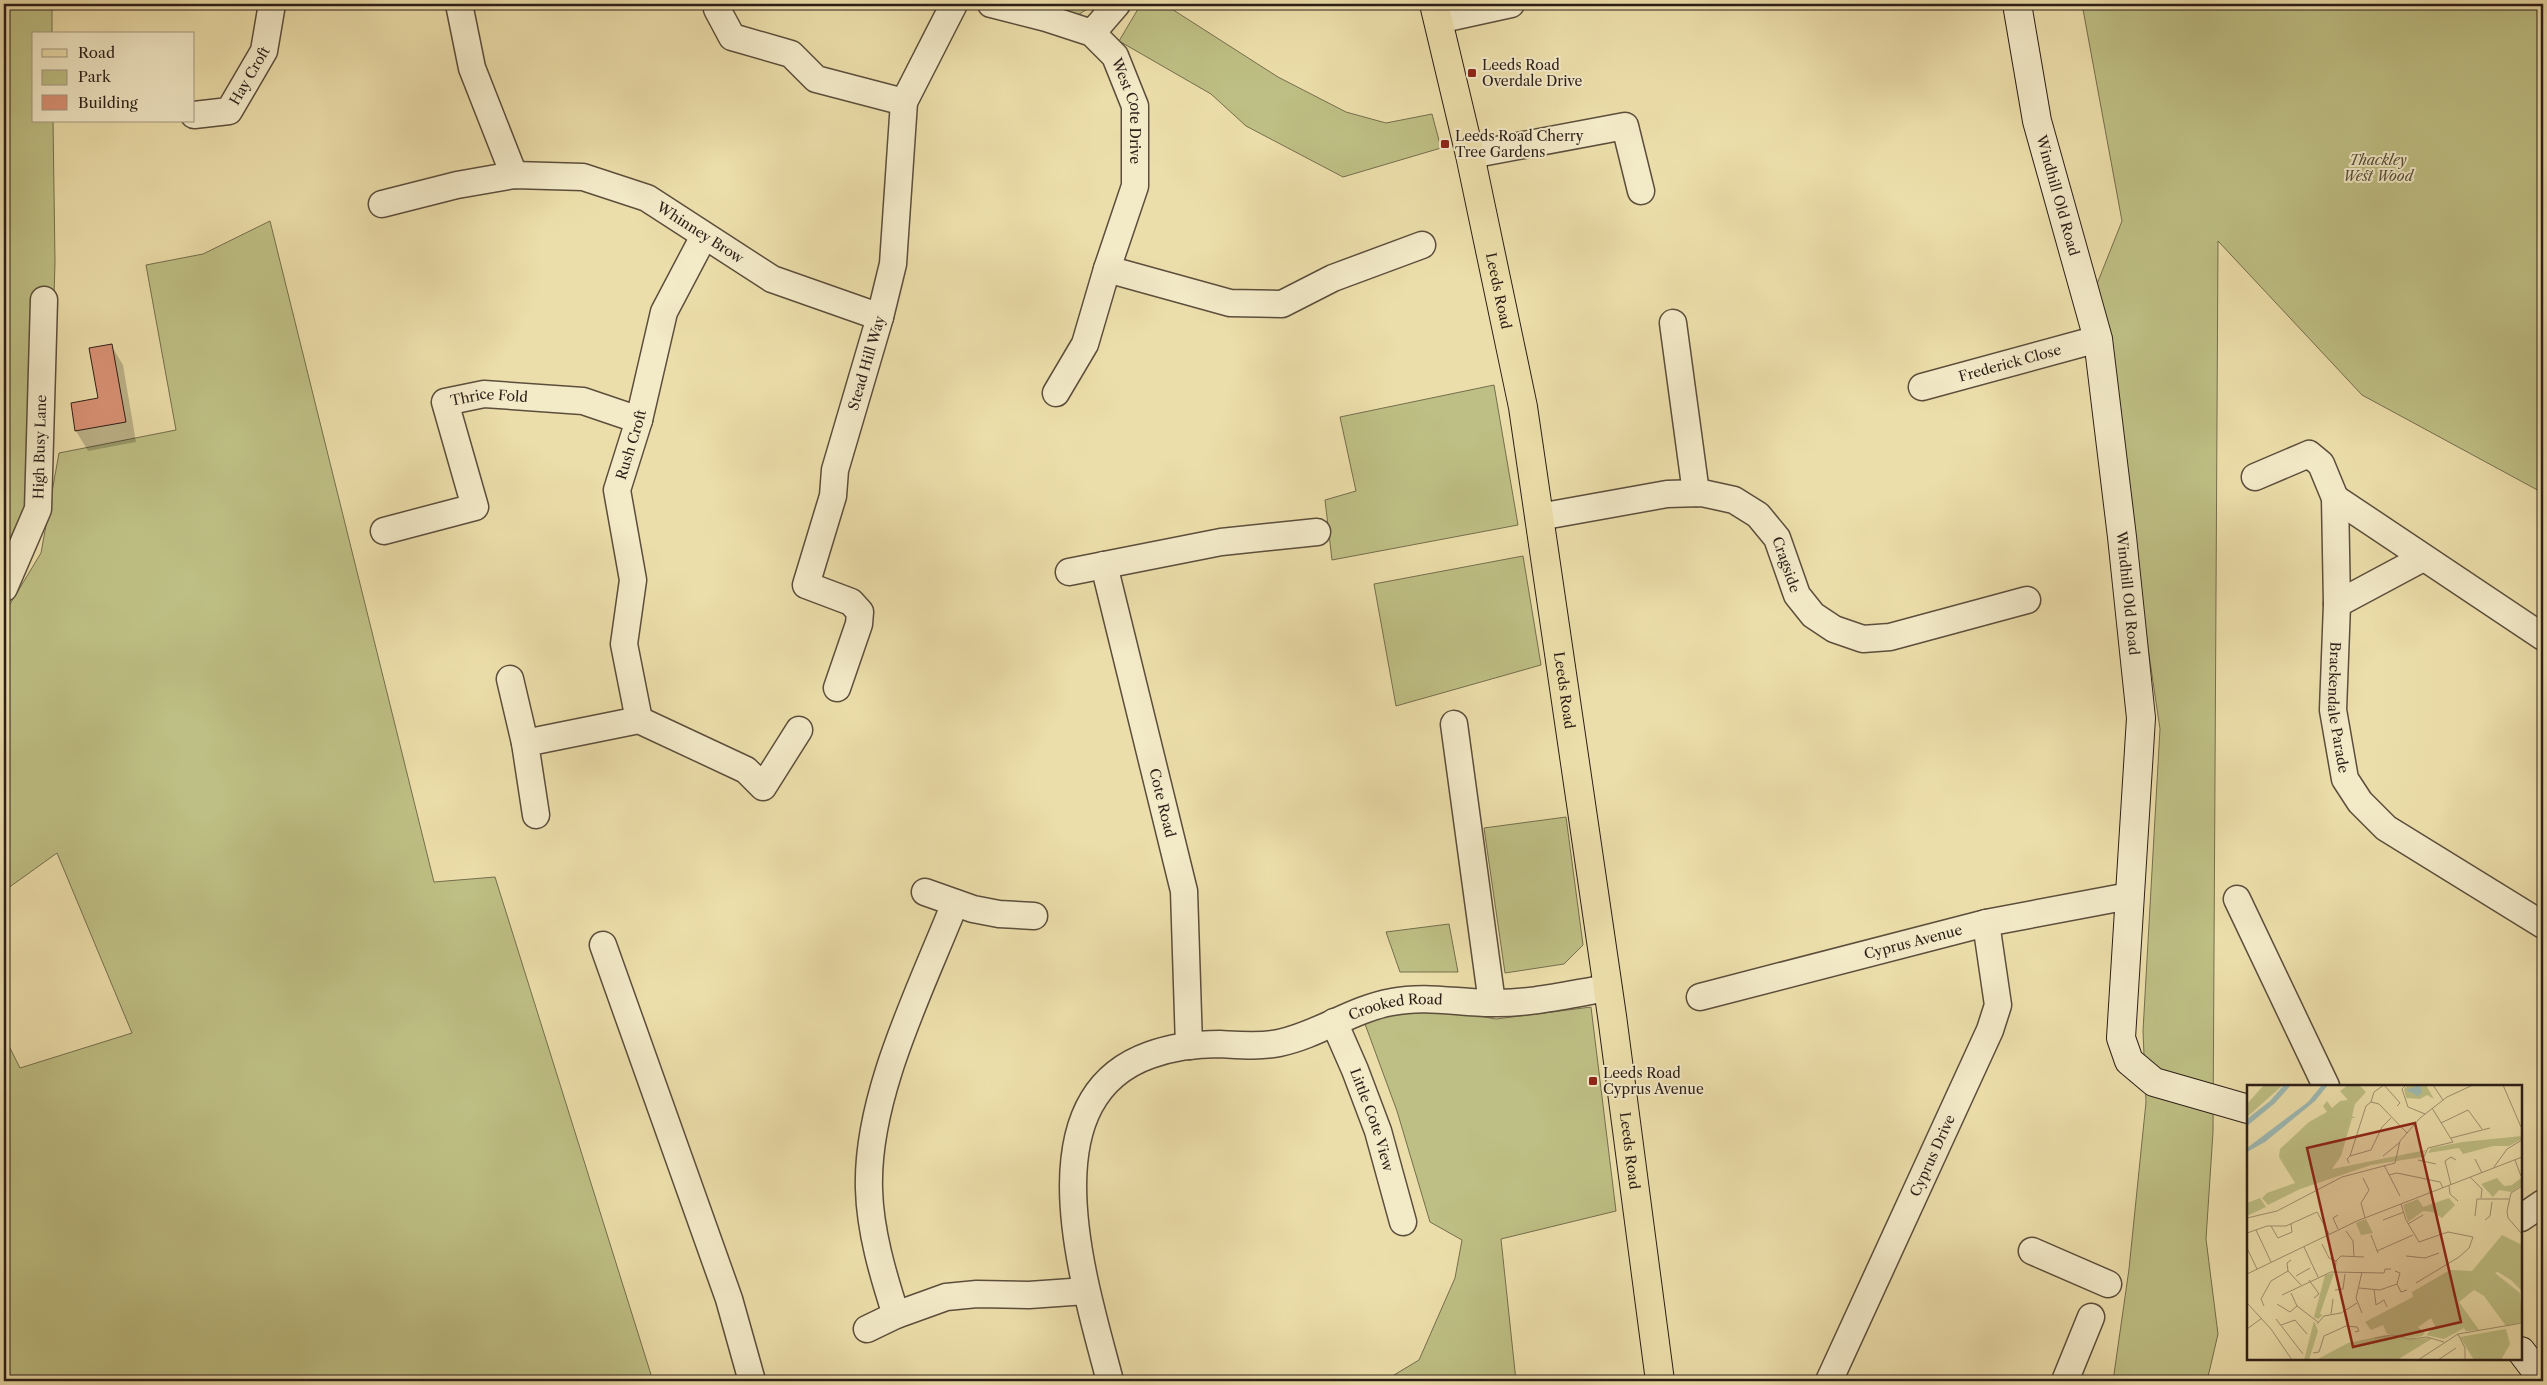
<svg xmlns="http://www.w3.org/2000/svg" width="2547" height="1385" viewBox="0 0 2547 1385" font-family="'Libre Caslon Text',serif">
<rect width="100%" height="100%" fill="#ecdeaa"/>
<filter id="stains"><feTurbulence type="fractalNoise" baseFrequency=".004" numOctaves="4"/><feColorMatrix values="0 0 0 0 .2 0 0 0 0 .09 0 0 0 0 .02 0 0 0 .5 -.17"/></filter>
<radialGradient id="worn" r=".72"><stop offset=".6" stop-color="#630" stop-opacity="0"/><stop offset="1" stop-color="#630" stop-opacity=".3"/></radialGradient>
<g fill="#bebf84" stroke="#756e4e">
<polygon points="4,4 52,4 52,34 34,34 34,121 53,121 55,262 50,433 4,569"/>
<polygon points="1036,4 1095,4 1075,17"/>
<polygon points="1141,4 1164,4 1278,77 1346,112 1386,123 1432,114 1441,148 1343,177 1246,126 1211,94 1119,41"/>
<polygon points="2082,4 2543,4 2543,493 2362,395 2218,241 2213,1132 2206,1239 2218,1334 2207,1381 2113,1381 2129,1269 2146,1102 2143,1031 2160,729 2095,289 2122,221"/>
<polygon points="270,221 434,882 495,877 653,1381 4,1381 4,1036 20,1068 132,1033 57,853 4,891 4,614 41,553 59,453 176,430 146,265 203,254"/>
<polygon points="1494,385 1518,525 1332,560 1325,500 1356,491 1340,417"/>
<polygon points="1523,556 1541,665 1396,706 1374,584"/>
<polygon points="1566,817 1583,945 1564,964 1505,973 1484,828"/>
<polygon points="1449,924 1458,972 1400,972 1386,932"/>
<polygon points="1411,1004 1496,1019 1591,1007 1616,1211 1501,1239 1516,1381 1384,1381 1419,1360 1455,1278 1462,1240 1430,1222 1397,1111 1365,1024"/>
</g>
<polygon fill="#0003" points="111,345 123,365 136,442 88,451 76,431 72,404 100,399"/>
<polygon fill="#da9276" stroke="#2c1e18" points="112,344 126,422 75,431 71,403 98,398 89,348"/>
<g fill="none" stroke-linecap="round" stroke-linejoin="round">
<defs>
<g id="street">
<polyline points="459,4 472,68 514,175"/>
<polyline points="719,4 717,9 732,37 791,54 816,79 904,102"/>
<path id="s1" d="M 991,4 L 1046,18 L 1092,33 L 1115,56 L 1135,106 L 1135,186 L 1107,269 L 1085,344 L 1056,393"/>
<polyline points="1438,20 1511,4"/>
<polyline points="1092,33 1117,4"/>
<path id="s2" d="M 194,115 L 229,111 L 264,51 L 272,4"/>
<polyline points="1470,155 1625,126 1641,191"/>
<path id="s3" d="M 382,204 L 457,185 L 514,175 L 583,177 L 647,198 L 772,279 L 880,317"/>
<polyline points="1107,269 1230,303 1282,304 1333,278 1422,245"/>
<polyline points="1673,323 1696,493"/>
<path id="s4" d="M 1922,387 L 2098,339"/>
<path id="s5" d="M 2255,477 L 2309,454 L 2321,464 L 2335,498 L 2337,604 L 2333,710 L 2345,779 L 2360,802 L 2386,828 L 2543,925"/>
<polyline points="2335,498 2543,637"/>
<path id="s6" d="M 1539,517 L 1667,494 L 1702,493 L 1734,500 L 1758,515 L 1777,538 L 1797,595 L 1813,615 L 1834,629 L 1863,639 L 1890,637 L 2027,600"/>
<path id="s7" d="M 384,531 L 475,507 L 445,402 L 484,394 L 583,401 L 639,420"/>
<path id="s8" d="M 1104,565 L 1184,891 L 1189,1046"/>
<polyline points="1069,572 1221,542 1317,532"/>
<path id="s9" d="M 4,588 L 38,509 L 44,300"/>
<polyline points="2337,604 2423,558"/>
<polyline points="510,679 525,743"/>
<path id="s10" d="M 837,688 L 859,624 L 860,612 L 851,602 L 806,585 L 833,496 L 835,470 L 880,317 L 893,264 L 904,102 L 954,4"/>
<path id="s11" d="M 639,720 L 624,644 L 633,580 L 617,490 L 639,420 L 664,312 L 704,236"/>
<polyline points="1454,724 1492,1003"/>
<polyline points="536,815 525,743 639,720 746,770 763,787 799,730"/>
<polyline points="925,892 973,909 999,914 1034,916"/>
<polyline points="2237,899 2326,1086"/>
<polyline points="603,945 729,1299 752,1381"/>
<path id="s12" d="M 1700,997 L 1986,923 L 2129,896"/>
<path id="s13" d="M 1334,1022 L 1355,1070 L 1378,1131 L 1403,1222"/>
<polyline points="2521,1218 2543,1203"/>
<polyline points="2032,1251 2108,1284"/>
<path d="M 896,1315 C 883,1275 870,1231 869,1189 C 866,1096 921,989 955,903"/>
<polyline points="867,1329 896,1315 946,1297 977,1294 1029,1295 1086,1291"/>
<path id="s14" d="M 1110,1381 C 1086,1288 1023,1100 1150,1055 C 1172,1047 1197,1044 1220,1044 C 1239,1045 1260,1047 1279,1043 C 1318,1035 1352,1009 1392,1002 C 1426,995 1458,1003 1492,1003 C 1530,1004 1570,994 1608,988"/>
<path id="s15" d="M 1829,1381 L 1990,1030 L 1998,1005 L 1986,923"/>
<polyline points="2065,1381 2091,1317"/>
</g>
<g id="secondary">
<path id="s16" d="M 2017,4 L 2037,121 L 2098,339 L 2122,537 L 2141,718 L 2121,1038 L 2129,1061 L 2154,1082 L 2248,1109"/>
<polyline points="2521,1351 2543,1380"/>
</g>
<g id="primary">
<path id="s17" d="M 1434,4 L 1470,155 L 1523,407 L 1612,1016 L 1660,1381"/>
</g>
</defs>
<use href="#street" stroke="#5c4e3c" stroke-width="29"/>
<use href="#secondary" stroke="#2c1e18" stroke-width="30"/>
<use href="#primary" stroke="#2c1e18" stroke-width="30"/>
<use href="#street" stroke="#f3eac8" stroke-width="26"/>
<use href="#secondary" stroke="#f3eac8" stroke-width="28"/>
<use href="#primary" stroke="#ecdeaa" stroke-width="28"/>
</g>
<g fill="#8f2418" stroke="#f3eac8" stroke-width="2">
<rect x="1467" y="68" width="10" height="10" rx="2.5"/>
<rect x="1440" y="139" width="10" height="10" rx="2.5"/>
<rect x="1588" y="1076" width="10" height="10" rx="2.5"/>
</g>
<g text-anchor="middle" stroke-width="4" stroke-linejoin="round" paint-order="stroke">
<g font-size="14" fill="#2c1e18" stroke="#f3eac8" text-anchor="start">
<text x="1482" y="70">Leeds Road<tspan x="1482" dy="16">Overdale Drive</tspan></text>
<text x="1455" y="141">Leeds Road Cherry<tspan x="1455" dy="16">Tree Gardens</tspan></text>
<text x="1603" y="1078">Leeds Road<tspan x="1603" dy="16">Cyprus Avenue</tspan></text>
</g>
<g font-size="14" fill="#2c1e18" stroke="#f3eac8">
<text dy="5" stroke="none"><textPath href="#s2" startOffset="76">Hay Croft</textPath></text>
<text dy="5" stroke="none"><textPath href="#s1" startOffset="195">West Cote Drive</textPath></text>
<text dy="5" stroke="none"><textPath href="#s16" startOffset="196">Windhill Old Road</textPath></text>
<text dy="5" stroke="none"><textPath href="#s3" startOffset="335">Whinney Brow</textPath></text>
<text dy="5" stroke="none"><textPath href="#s17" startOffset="294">Leeds Road</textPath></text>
<text dy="5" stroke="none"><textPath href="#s10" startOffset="372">Stead Hill Way</textPath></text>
<text dy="5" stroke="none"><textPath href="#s4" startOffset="91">Frederick Close</textPath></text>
<text dy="5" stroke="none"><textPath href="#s7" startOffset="248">Thrice Fold</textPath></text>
<text dy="5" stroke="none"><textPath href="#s11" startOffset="281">Rush Croft</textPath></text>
<text dy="5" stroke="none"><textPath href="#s9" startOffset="148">High Busy Lane</textPath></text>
<text dy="5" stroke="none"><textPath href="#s6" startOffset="284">Cragside</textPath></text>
<text dy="5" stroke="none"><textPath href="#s16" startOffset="601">Windhill Old Road</textPath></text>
<text dy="5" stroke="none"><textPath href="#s17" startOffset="699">Leeds Road</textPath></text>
<text dy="5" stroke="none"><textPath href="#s5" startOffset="321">Brackendale Parade</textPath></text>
<text dy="5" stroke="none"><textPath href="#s8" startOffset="245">Cote Road</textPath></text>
<text dy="5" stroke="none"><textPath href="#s12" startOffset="220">Cyprus Avenue</textPath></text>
<text dy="5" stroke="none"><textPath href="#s14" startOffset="616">Crooked Road</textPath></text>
<text dy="5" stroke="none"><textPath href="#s13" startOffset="105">Little Cote View</textPath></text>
<text dy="5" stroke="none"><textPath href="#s17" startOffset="1164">Leeds Road</textPath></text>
<text dy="5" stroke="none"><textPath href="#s15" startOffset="248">Cyprus Drive</textPath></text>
</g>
<g font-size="14" font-style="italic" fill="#584e38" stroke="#f3eac8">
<text x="2378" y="165">Thackley<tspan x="2378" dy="16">West Wood</tspan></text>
</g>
</g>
<g transform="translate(2247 1085)">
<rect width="275" height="275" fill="#ecdeaa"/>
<path d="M 17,0 L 36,0 L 0,32 L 0,19 ZM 101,0 L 112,0 L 119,7 L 108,19 L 105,31 L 109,33 L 105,33 L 94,71 L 85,84 L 179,65 L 175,72 L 124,80 L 53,104 L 21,120 L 15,113 L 20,108 L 48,98 L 32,72 L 33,64 L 62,37 L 80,27 L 76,21 L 80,16 L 85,23 L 93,16 L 101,15 L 93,6 ZM 161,0 L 179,0 L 187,14 L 180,10 L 173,14 L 159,13 L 157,4 ZM 275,51 L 275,54 L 262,61 L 246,61 L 216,69 L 212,63 L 181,68 L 184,63 L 216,57 ZM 250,93 L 257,101 L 265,100 L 274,93 L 275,100 L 264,107 L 252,105 L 246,112 L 234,99 ZM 13,113 L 19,122 L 0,131 L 0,118 ZM 202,113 L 208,120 L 195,133 L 186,127 L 176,126 L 161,137 L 156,120 L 171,114 L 176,122 ZM 119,134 L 126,148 L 114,150 L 109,138 ZM 255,150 L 275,160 L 275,206 L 264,195 L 251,187 L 248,188 L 273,208 L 275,237 L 259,241 L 237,211 L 227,205 L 212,217 L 232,245 L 219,246 L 217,243 L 197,254 L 179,250 L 188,241 L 184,233 L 171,242 L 178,248 L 175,251 L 164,253 L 140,249 L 136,240 L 124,245 L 118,237 L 166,212 L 165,207 L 203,185 L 225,186 ZM 87,188 L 73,229 L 76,230 L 71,234 L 67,232 L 78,190 ZM 67,236 L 71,246 L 62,275 L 57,275 ZM 259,244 L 263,259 L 254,275 L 227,275 L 213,252 ZM 139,250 L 163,254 L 186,253 L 150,275 L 69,275 L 101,258 Z" fill="#bebf84"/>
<path d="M 37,0 L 44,0 L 28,18 L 0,41 L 0,34 L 23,16 ZM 75,0 L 81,0 L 68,16 L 18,57 L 0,67 L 0,63 L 61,17 ZM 173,0 L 175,7 L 171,11 L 159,5 Z" fill="#9db9b4"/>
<path fill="none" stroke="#9f9170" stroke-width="1" d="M 159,0 L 155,4 L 161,22 L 178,29M 186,0 L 196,15M 256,0 L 274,42M 124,17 L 127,7 L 137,0 L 153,18 L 150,21M 194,38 L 221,25 L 235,44M 204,53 L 243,43M 103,71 L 119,21 L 124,17 L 132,19 L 160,48M 136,71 L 152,58M 228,74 L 235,88M 171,75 L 189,79M 268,75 L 274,91M 175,76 L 181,63 L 206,57 L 185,23M 102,78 L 100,74 L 103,71 L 124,65 L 135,42 L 144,33M 137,80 L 153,111M 247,82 L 260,64 L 275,55M 142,90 L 150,88 L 193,97 L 196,103M 223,92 L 235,104 L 234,113M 116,93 L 122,105 L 114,118 L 118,133M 204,100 L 198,76 L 204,72 L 209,75M 202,101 L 203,109 L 211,116M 275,101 L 264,108 L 260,126 L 261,133 L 275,149M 154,119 L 159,135 L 172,157 L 201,147 L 226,152 L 222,163 L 212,172 L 169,198M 91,130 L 86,133 L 91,144M 228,131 L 230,114 L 262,114M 0,133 L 30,126 L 95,92 L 148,78 L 153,56 L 173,33 L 200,12 L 226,0M 136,135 L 157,127M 238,135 L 243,131 L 245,117M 161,139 L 176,130M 24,141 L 31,153 L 45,147 L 44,139M 9,145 L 24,177M 99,146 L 106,156 L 107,171M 0,148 L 20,141 L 39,141 L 70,127 L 82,149M 124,150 L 131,168M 75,159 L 82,173 L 89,176M 57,162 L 71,192M 0,163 L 10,184M 130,166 L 166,150M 159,171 L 178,173 L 192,168M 44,175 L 40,178 L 41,186 L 54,200M 148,186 L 153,188 L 150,199 L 154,207 L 160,205M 88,187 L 89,176 L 94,171 L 117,172M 115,187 L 109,213 L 115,228M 0,189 L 110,136 L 275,72M 49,191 L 63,183M 62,195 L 72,209 L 67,213M 112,203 L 133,205 L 150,199M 127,204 L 129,220 L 137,215 L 140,222M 88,205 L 96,204 L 98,189M 44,208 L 50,221 L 71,237M 35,210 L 84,187 L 137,188 L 138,184 L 144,184M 0,218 L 24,244 L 45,275M 30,219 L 43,227 L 50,221M 17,221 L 14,214 L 24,196 L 41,186M 84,229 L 86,214M 29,234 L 56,269M 70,239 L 77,231 L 94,228 L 110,218M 34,240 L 48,235 L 60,249M 0,244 L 15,233M 211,249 L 218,263 L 218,275M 128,253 L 145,250 L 163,254 L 180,252 L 197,257M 66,268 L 72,267 L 77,251 L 99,241 L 110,242 L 112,246 L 108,247M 171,275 L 211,249 L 275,238M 191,275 L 209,263"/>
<path fill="#8f2418" fill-opacity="0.15" stroke="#8f2418" stroke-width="2.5" d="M 168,38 L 214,237 L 106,262 L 60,63 Z"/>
<rect width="275" height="275" fill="none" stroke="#2c1e18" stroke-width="2.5"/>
</g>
<rect width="2547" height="1385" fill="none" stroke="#ecdeaa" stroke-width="20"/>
<rect x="5" y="5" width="2537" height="1375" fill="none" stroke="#2c1e18" stroke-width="2.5"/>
<rect x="10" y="10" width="2527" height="1365" fill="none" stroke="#2c1e18"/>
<rect x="32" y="32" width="162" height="90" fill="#f3eac8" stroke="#a39882"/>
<rect x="42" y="49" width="25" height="8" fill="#ecdeaa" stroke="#a39882"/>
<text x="78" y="58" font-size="15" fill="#2c1e18">Road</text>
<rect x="42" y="70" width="25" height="15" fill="#bebf84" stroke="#a39882"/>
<text x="78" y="82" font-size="15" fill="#2c1e18">Park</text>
<rect x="42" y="95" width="25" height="15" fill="#da9276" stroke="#a39882"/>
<text x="78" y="108" font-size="15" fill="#2c1e18">Building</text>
<rect width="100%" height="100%" filter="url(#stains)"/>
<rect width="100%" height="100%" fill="url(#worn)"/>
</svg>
